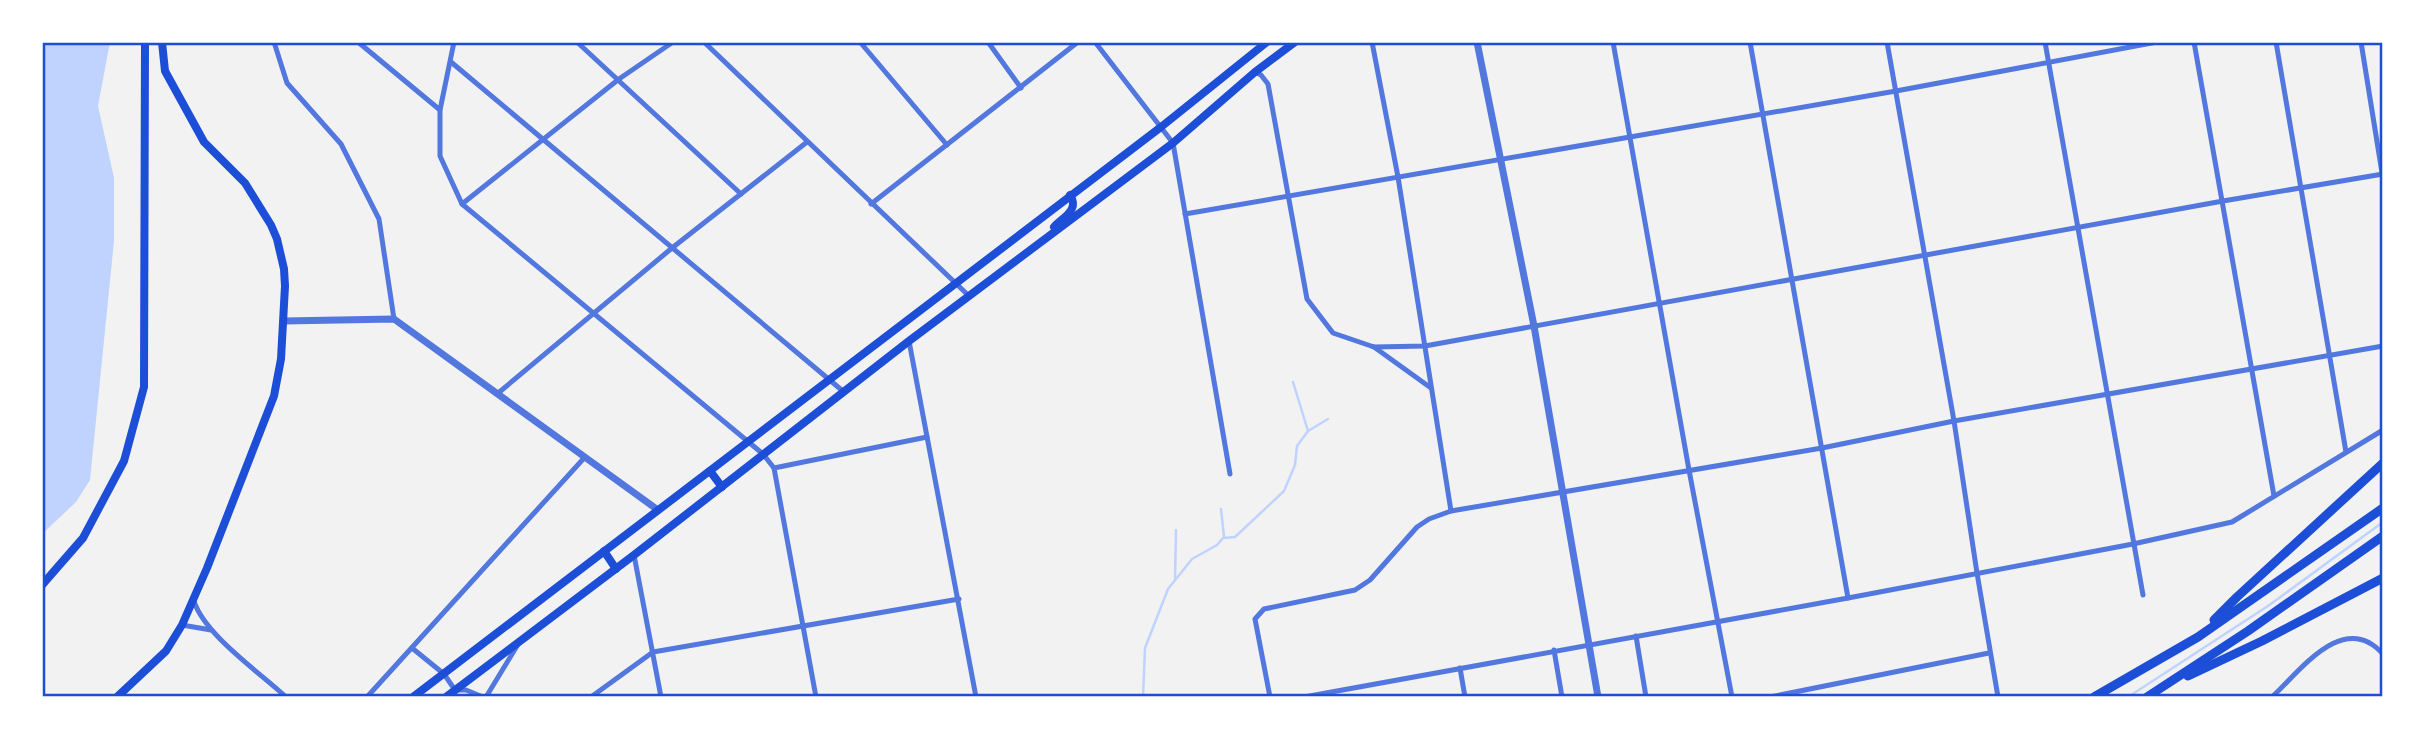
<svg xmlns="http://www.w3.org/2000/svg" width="2425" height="739" viewBox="0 0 2425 739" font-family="'Crimson Pro',serif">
<rect width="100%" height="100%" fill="#f2f2f2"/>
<polygon fill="#bfd3fe" points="42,42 110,42 98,106 114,178 114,241 90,480 76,502 42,534"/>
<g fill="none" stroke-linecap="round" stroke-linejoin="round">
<g stroke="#bfd3fe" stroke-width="2.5">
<polyline points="1293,382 1308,431"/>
<polyline points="1221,509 1224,537"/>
<polyline points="1175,579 1176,530"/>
<polyline points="1143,697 1145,648 1168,589 1192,559 1217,545 1223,538 1235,537 1284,491 1295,465 1297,446 1308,431 1328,419"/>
<polyline points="2128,697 2268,606 2383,522"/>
</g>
<g stroke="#5277de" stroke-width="5">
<polyline points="274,42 287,83 341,144 379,219 394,319"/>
<polyline points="358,42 440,110"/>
<polyline points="454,42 440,110 440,156 462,204 763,454 774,468 816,697"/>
<polyline points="577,42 741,194"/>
<polyline points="704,42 969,296"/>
<polyline points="860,42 947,145"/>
<polyline points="988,42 1021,88"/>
<polyline points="1095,42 1173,143 1230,474"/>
<polyline points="1372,42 1398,177 1451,511"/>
<polyline points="1613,42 1689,470 1732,697"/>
<polyline points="1750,42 1848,598"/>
<polyline points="1887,42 1954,421 1977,573 1998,697"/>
<polyline points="2045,42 2143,595"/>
<polyline points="2194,42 2274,496"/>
<polyline points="2276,42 2346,452"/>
<polyline points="2361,42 2383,179"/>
<polyline points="451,62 844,392"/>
<polyline points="1255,72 1261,75 1268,84 1307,299 1333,333 1374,347 1425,346 2223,201 2383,174"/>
<polyline points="462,204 619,79 673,42"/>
<polyline points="871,204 1078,42"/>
<polyline points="1185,214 1896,91 2157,42"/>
<polyline points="909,341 976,697"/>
<polyline points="1374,347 1431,388"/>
<polyline points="497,394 672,248 807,142"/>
<polyline points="774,468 927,437"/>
<polyline points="634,555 661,697"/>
<path d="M 194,601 C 204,634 259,672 286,697"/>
<polyline points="182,625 211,630"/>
<polyline points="1636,636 1646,697"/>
<polyline points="412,648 444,674 455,690 466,690 483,697"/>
<polyline points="1554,650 1562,697"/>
<polyline points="1460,668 1465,697"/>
<polyline points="367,697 585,457"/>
<polyline points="486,697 517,646"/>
<polyline points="591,697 653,652 959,599"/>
<polyline points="1270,697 1255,619 1264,609 1355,590 1370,580 1417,527 1429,519 1451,511 1822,448 1954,421 2383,346"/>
<polyline points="1304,697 1848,598 2133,544 2232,522 2383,430"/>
<polyline points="1770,697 1989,653"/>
<path d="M 2272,697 C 2301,670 2344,610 2383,654"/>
</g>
<g stroke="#5277de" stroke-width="7">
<polyline points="1477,42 1534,326 1598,697"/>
<polyline points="284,321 394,319 658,510"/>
</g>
<g stroke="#1d4ed8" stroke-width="8">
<path d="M 1054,227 C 1063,217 1080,210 1070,195"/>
<polyline points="710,471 722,487"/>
<polyline points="604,551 616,569"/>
<polyline points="42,585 83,538 124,461 144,387 145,42"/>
<polyline points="117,697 166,651 182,625 207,568 274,396 281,359 285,286 284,269 277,239 271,225 245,183 204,142 165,71 162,42"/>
<polyline points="413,697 1161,127 1267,42"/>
<polyline points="446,697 634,555 909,341 1173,143 1255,72 1295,42"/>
</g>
<g stroke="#1d4ed8" stroke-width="9">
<polyline points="2214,620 2237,597 2383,463"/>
<polyline points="2188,676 2262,641 2383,578"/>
<polyline points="2094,697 2198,637 2383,508"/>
<polyline points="2147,697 2248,631 2383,536"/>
</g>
</g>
<rect width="2425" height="739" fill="none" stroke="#ffffff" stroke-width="88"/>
<rect x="44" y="44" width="2337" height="651" fill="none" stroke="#1d4ed8" stroke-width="2.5"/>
</svg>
